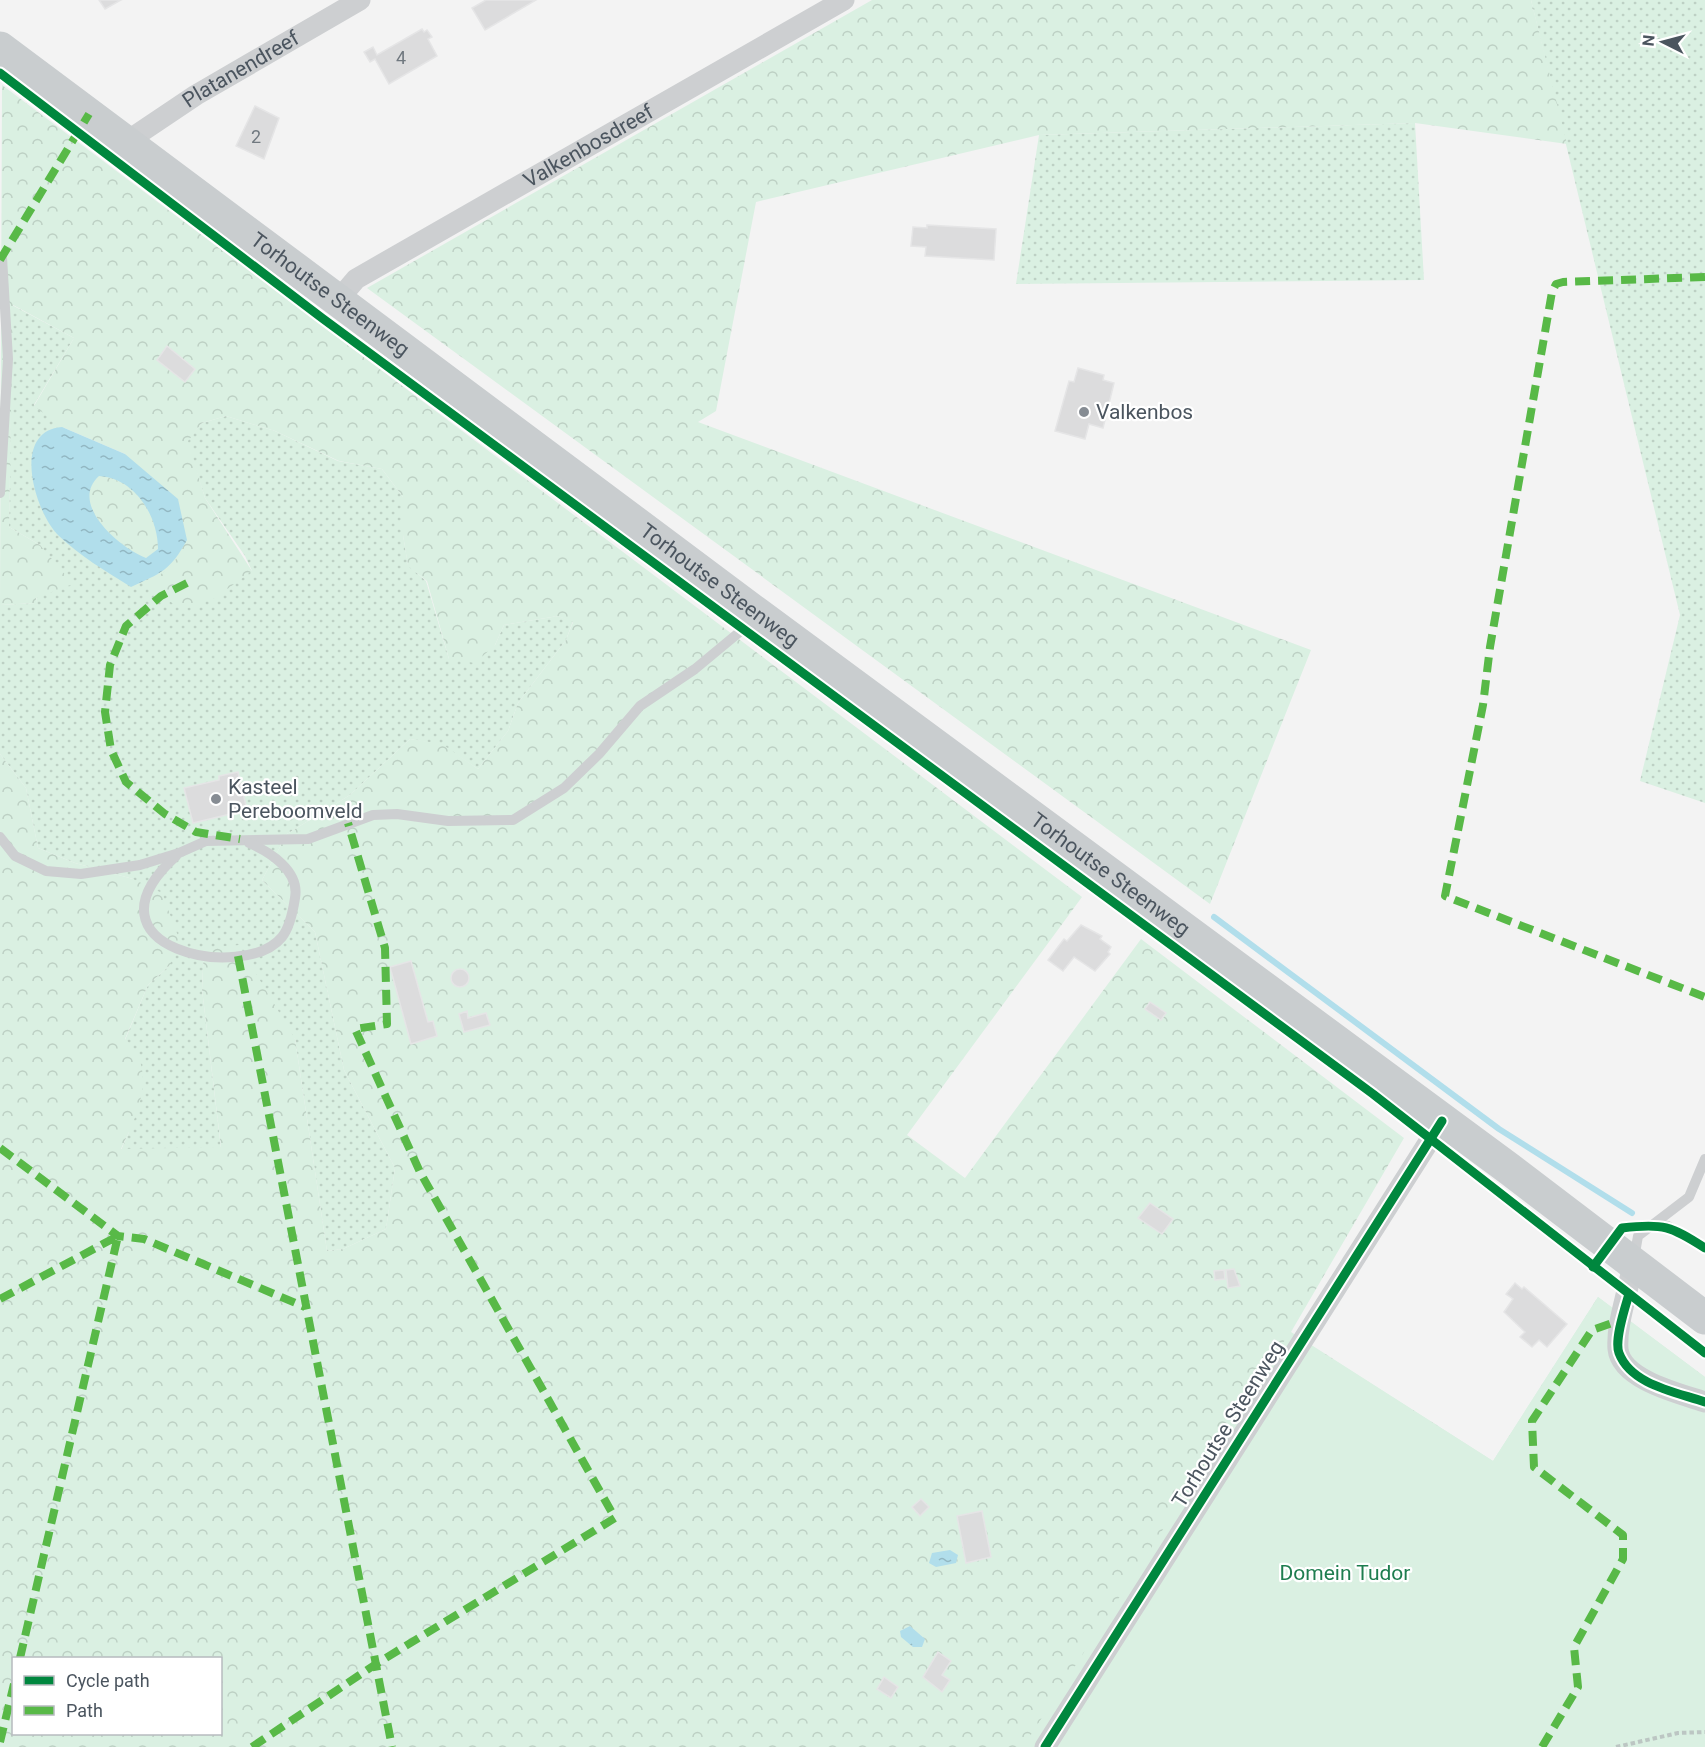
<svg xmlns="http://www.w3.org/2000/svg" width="1705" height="1747" viewBox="0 0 1705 1747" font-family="Roboto,sans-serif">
<defs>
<pattern id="grass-dots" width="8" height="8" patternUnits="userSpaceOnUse" patternTransform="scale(1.5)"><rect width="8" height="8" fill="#daf0e2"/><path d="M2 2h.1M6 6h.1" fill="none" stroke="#bdd0c4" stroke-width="1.8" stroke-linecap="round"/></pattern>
<pattern id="forest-crowns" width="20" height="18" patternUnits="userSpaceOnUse" patternTransform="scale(1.5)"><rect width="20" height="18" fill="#daf0e2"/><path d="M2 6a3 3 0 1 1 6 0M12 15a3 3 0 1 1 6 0" fill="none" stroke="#bdd0c4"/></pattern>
<pattern id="water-ripples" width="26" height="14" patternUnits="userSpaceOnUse" patternTransform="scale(1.5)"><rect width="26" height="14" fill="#b1deeb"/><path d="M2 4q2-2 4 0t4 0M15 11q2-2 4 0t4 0" fill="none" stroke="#92b7c2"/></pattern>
</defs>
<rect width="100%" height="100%" fill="#f3f3f3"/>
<g fill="url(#grass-dots)">
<polygon points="1531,0 1705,0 1705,803 1640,781 1680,615"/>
<polygon points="1415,123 1424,280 1016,284 1039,135"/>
<polygon points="12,305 74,338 34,405 252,571 245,556 205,498 187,441 202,423 226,416 275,431 338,461 382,469 403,497 403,535 408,565 426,581 449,659 495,645 504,625 558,616 573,621 566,640 518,703 508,731 478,769 442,745 410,739 350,795 287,834 262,880 315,932 344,1070 395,1168 386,1229 343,1249 327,1251 295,1039 204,949 202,989 221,1148 121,1150 129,1132 125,1040 148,985 169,966 133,879 75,863 38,848 26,788 0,754 0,605 36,603 40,545 9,527"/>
</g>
<g fill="url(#forest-crowns)" fill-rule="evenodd">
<polygon points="872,0 1531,0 1567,144 1415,123 1039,135 756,202 716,411 698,422 1311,650 1210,904 367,288"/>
<path d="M 2,85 L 1082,897 L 907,1135 L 965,1178 L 1141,939 L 1404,1138 L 1291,1332 L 1493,1461 L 1598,1297 L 1705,1377 L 1705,1747 L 0,1747 L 0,754 L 26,788 L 38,848 L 75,863 L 133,879 L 162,893 L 181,944 L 169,966 L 148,985 L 125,1039 C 159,1069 137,1117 121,1149 L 221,1147 L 202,989 L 204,948 L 239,945 L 295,1039 L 327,1251 L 343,1249 L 386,1229 L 395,1168 L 344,1070 L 315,932 L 262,880 L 287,834 L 350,795 L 410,739 L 442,744 L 478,769 L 508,731 L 518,703 L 566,640 L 573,622 L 558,616 L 504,625 L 495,645 L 475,663 L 449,659 L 427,581 L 408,566 L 403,535 L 403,497 L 382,469 L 339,461 L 275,431 L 226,416 L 202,423 L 188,441 L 205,498 L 252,571 L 215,598 L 182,610 L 143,582 L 163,573 L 177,558 L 125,454 L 62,427 L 34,406 L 74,338 L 13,305 L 9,527 L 40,545 L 73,584 L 36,598 L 36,603 L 0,605 ZM 14,1658 L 220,1658 L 220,1734 L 14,1734 Z"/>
<path d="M 99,476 C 135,479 158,515 158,549 L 146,558 C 120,547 68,504 99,476 Z"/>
</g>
<polygon fill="#daf0e2" points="1598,1297 1705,1377 1705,1747 1023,1747 1290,1332 1493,1461"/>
<g fill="url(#water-ripples)" fill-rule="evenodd">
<path d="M 62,427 L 125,454 L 178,499 L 187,540 C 170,571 161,573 131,587 C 107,572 80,556 59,536 C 35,513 10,431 62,427 ZM 99,476 C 135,478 158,516 158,549 L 146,558 C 120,548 68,504 99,476 Z"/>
<polygon points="950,1550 958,1555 956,1563 936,1567 929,1563 932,1553"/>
<polygon points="910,1626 925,1639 922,1647 913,1647 901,1637 900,1631"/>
</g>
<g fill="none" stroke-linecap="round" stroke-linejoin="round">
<polyline stroke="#b1deeb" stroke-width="6" points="1214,917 1499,1129 1632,1213"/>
</g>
<g fill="#dcdcdd" stroke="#e5e5e6" stroke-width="1.5">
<polygon points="99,0 121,0 105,9"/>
<polygon points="486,0 536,0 485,30 472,8"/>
<polygon points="422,29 424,32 427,30 432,37 428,39 437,56 389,84 375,59 370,62 364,52 373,47 377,55"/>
<polygon points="255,106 279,118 264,159 236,146"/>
<polygon points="927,225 996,229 994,260 925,256 926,247 911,246 913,227 927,228"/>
<polygon points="167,346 195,369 185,382 157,360"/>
<polygon points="1078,368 1104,375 1103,380 1114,383 1103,428 1089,424 1085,439 1055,431 1069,381 1074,382"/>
<polygon points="238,772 247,810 193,823 184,788 219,780 219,776"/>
<polygon points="1081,925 1102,936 1100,939 1111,947 1108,952 1110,954 1095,971 1074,957 1063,971 1048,960 1064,939 1067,941"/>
<polygon points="411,961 428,1022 433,1021 437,1036 411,1044 390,967"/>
<circle cx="460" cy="978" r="9"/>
<polygon points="1150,1002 1166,1013 1161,1020 1145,1009"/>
<polygon points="467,1011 468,1018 486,1013 490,1025 464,1032 459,1014"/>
<polygon points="1150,1203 1173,1219 1162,1234 1138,1218"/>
<polygon points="1234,1269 1240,1286 1228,1288 1226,1270"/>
<polygon points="1224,1270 1225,1279 1215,1280 1214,1271"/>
<polygon points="1515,1283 1522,1289 1524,1287 1567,1324 1547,1347 1539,1340 1532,1347 1520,1337 1525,1332 1504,1312 1513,1299 1506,1294"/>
<polygon points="921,1499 929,1507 920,1516 912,1507"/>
<polygon points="982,1511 991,1557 966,1563 957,1516"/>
<polygon points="938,1652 951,1661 942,1675 950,1680 942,1692 923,1677"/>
<polygon points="884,1677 898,1687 891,1698 877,1689"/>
</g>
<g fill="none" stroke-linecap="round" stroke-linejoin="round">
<polyline stroke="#bcc6c3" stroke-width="4" stroke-dasharray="4.5 3" stroke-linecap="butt" points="1616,1747 1678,1733 1705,1732"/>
<g stroke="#cdcfd1" stroke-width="10">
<polyline points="0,493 8,359 2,257"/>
<polyline points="0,837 15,856 46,871 81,874 140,865 179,853 206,841 308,839 373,815 397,814 448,821 513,820 564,788 599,754 640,706 695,669 742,630 753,615"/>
<path d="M 176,856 C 74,949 245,983 282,937 C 290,927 293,911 295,898 C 300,871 270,852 249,843"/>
<polyline points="1654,1224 1668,1226 1705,1248"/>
<polyline points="1634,1259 1638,1236 1689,1197 1705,1159"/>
</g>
<g stroke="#cdcfd1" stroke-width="21">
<path id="s1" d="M 126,142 L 196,95 L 360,0"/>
<path id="s2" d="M 339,299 L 356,279 L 844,0"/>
<path d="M 1633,1263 C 1629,1290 1616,1323 1618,1349 C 1621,1380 1681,1394 1705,1402"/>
<polyline points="1045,1747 1442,1121"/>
</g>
<path stroke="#c9cdcf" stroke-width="33" id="s3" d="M 0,48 L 755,612 L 1508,1168 L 1705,1318"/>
<g stroke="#58b947" stroke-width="8" stroke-dasharray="15 8" stroke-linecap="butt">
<polyline points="0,260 89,114"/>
<polyline points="1705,277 1563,282 1556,284 1552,292 1490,647 1483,705 1445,896 1705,997"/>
<polyline points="187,583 161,596 126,626 110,665 105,712 111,750 126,782 165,814 196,832 240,839"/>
<polyline points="238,956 392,1747"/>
<polyline points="0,1148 118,1236 144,1239 305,1307"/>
<polyline points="0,1299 118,1236 20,1658"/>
<polyline points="0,1742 14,1684"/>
<polyline points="252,1747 376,1664 615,1518 420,1172 355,1029 387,1024 385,948 348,823"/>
<polyline points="1542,1747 1578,1687 1574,1647 1623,1559 1623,1535 1534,1467 1532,1421 1592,1330 1621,1320"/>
</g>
<defs>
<g id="cycleway">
<polyline points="0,73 322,318 1373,1094 1705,1353"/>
<path d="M 1593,1267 L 1622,1228 C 1663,1223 1671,1226 1705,1248"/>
<path d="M 1629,1294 C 1625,1308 1614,1340 1619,1353 C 1631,1385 1676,1392 1705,1402"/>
<polyline points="1045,1747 1442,1121"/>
</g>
</defs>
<use href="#cycleway" stroke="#fff" stroke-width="13"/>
<use href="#cycleway" stroke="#00873e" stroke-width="9"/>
</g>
<g fill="#868c93" stroke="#fff" stroke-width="2">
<circle cx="1084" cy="412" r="6"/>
<circle cx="216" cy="799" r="6"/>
</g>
<g text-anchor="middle" stroke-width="4.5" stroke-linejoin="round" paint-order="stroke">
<g font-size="18" fill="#70787f">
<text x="401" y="64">4</text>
<text x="256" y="143">2</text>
</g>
<g font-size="21" fill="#4b555f" stroke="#fff">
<text dy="7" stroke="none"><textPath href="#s1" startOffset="136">Platanendreef</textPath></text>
<text dy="7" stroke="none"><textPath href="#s2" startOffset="294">Valkenbosdreef</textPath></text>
<text dy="7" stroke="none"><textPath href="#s3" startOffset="412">Torhoutse Steenweg</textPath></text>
<text dy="7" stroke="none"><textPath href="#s3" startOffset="898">Torhoutse Steenweg</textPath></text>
<text dy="7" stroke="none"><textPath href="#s3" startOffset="1384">Torhoutse Steenweg</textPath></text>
<text transform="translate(1228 1424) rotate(-58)" y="7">Torhoutse Steenweg</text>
</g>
<g font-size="21" fill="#4b555f" stroke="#fff" text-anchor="start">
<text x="1096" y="419">Valkenbos</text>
<text x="228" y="794">Kasteel<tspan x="228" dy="24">Pereboomveld</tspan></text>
</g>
<g font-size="21" fill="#1e7d4f" stroke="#fff">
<text x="1345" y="1580">Domein Tudor</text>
</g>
</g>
<rect x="12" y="1657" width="210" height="78" fill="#ffffff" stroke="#b7bbbf" stroke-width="1.5"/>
<rect x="24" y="1676" width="30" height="9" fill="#00873e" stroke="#b7bbbf" stroke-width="1.5"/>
<text x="66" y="1687" font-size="18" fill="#4b555f">Cycle path</text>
<rect x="24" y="1706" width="30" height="9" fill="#58b947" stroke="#b7bbbf" stroke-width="1.5"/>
<text x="66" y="1717" font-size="18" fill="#4b555f">Path</text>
<g transform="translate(1663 42) rotate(276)" stroke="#ffffff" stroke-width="4.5" paint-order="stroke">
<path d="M0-4.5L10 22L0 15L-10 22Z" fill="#4b555f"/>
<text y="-9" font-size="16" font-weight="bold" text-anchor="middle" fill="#4b555f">N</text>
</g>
</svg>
